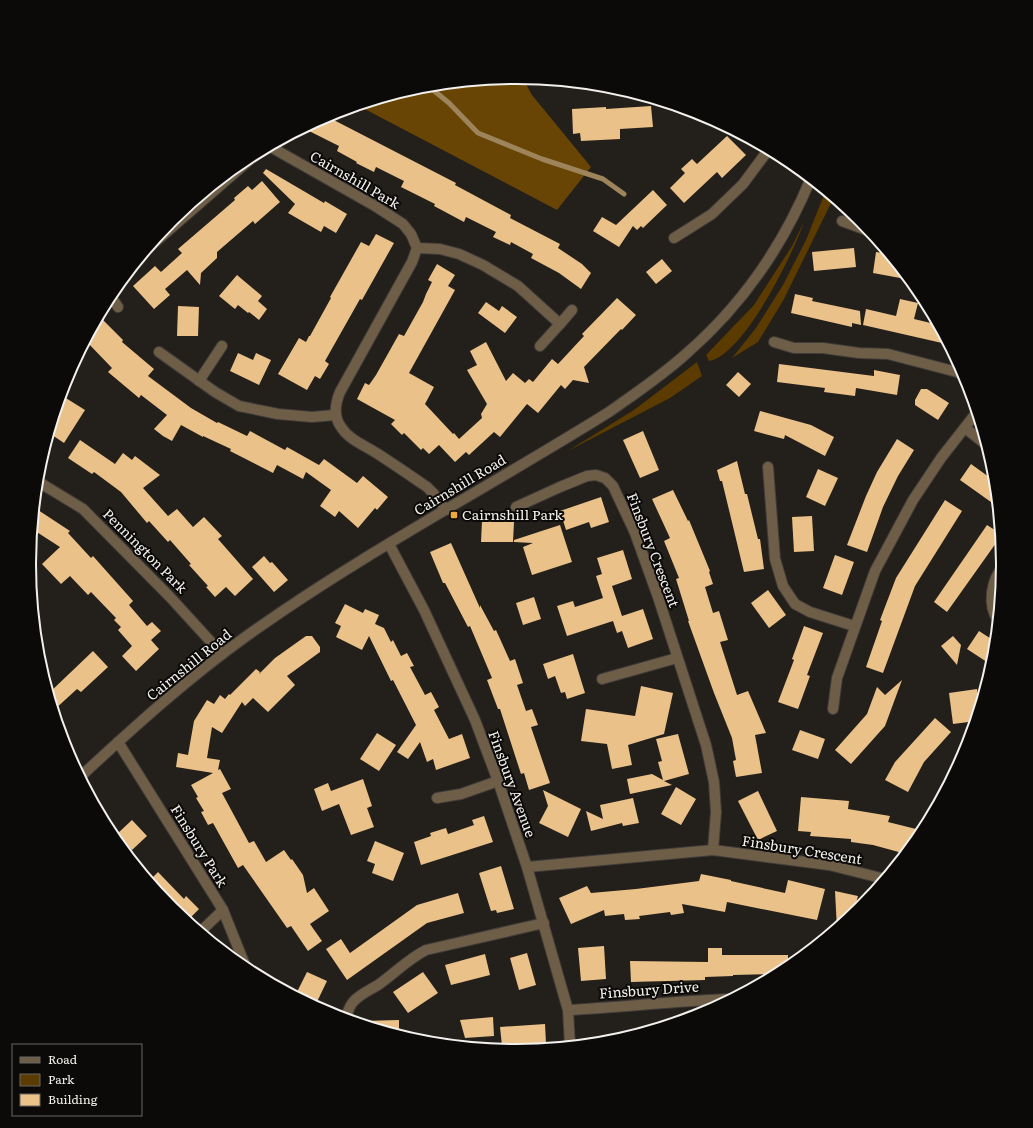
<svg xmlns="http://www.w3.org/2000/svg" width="1033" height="1128" viewBox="0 0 1033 1128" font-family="Literata,serif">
<rect width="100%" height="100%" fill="#231f1b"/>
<g fill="#5b3b00">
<polygon points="826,190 834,197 784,299 758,342 732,358 756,328 783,285 806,240"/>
<path d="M 804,222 C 793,254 744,355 709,361 L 706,355 L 754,305 L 792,246 Z"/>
<polygon points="697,362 702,376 670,398 535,468 566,452 634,410"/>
</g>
<polygon fill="#684504" points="517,77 522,77 532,95 591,167 557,210 357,105 422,86"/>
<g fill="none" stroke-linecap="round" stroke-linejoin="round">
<polyline stroke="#9e845a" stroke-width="5" points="427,85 449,103 478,133 542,159 603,179 624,194"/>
</g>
<g fill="#eac189">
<polygon points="651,106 653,127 620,129 620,139 581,141 580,133 573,134 572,109 606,107 606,109"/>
<polygon points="326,116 456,183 455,185 511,215 510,218 560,244 558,248 582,264 591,273 581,289 559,273 531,258 533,254 511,242 510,245 493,237 496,232 466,217 464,222 434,206 435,204 401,187 404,181 376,167 374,172 356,163 357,162 337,151 339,146 303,128"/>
<polygon points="727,136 746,155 722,178 717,172 684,203 670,188 685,173 681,169 692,159 697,164"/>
<polygon points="266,169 324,203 325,201 347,214 336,233 324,226 321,232 288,213 295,204 263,173"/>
<polygon points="262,181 280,202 255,224 253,221 217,252 217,258 201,273 200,285 187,270 165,289 170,295 154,309 133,286 155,266 161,272 182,253 178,249 235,200 234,198 248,186 252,190"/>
<polygon points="653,190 667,205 643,228 641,226 637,230 633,226 619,247 593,231 602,217 616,225"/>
<polygon points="376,234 394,243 362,300 360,299 325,361 329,364 320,379 315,376 307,390 278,374 299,338 306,342 309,336 310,336 331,298 330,297 361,242 369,246"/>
<polygon points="854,248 856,267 814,271 812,252"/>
<polygon points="876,252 890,254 911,280 873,273"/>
<polygon points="662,259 672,271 656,284 646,272"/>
<polygon points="437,264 455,275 448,286 455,290 409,373 434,387 425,404 453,434 454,433 459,439 482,418 481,414 487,404 467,370 477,365 470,351 486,342 506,381 513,373 525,383 529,379 533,382 552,359 558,364 584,336 582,334 617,298 636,315 622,330 621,329 584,367 589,383 573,380 565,389 561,385 538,413 527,404 500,437 494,432 469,455 466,452 455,462 439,445 429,454 423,448 421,450 404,433 402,435 391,424 395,420 357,399 365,383 369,385 376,375 399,334 404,336 423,302 426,294 432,282 428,280"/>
<polygon points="237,275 262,296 258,301 267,309 259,320 249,312 248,313 238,305 235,309 219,296"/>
<polygon points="795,294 813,298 812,301 860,311 861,325 852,323 852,327 791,313"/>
<polygon points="900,299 918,303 914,319 939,325 944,335 942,343 863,325 866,309 896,316"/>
<polygon points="486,302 499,311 502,306 517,317 505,333 478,313"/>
<polygon points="178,306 199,307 198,336 177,336"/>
<polygon points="101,318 123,340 122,342 154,369 148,376 191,408 217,423 218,422 247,436 250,431 285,450 287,447 319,465 324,459 357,483 363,476 388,497 377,510 375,508 358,528 339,511 335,517 320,506 331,490 306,472 303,479 277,465 273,473 230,451 231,449 203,436 203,437 181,425 172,441 163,436 154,429 167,415 141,395 139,398 108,372 112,368 86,341 94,324"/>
<polygon points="238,353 253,360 256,353 271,360 259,385 230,371"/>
<polygon points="779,364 874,376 874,370 900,375 897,395 856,388 855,396 824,392 825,388 777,382"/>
<polygon points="738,372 751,384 739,397 726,385"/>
<polygon points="921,389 927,389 949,403 938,420 915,405 915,400"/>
<polygon points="61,395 85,410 64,443 49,433"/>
<polygon points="760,411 811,425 834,437 825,456 785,435 784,439 754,431"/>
<polygon points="643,431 659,470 640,478 623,440"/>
<polygon points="897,439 914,450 898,476 883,507 867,552 847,545 866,496 877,472"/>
<polygon points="80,440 115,464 123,453 132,460 135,456 160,475 143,488 168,516 177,509 193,527 204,517 222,536 218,539 253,579 235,596 226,587 215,597 206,587 208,586 189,565 191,564 170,540 168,542 149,521 147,523 121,492 94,472 92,474 68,458"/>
<polygon points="737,461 745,494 747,494 758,539 760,539 764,569 744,572 722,481 720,481 717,470"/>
<polygon points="971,464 996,482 998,507 960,480"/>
<polygon points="818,469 838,478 825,506 806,497"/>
<polygon points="673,490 688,521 689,520 710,571 709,572 713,584 705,587 713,613 719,611 728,640 720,642 737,695 748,691 766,733 755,735 762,773 736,777 733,761 736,760 732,738 714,693 688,621 689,621 676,579 679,578 664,541 670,538 652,499"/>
<polygon points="601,497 609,522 591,528 589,522 566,530 560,511"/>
<polygon points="945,500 962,511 915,586 883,673 866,667 882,621 880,620 896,578"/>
<polygon points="35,508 70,531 68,533 91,558 93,556 133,601 129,605 147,626 152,622 161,631 151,640 159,649 136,671 122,656 132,646 118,630 121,627 114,620 116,618 91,592 88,595 70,576 61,584 42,564 60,547 32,529"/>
<polygon points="812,516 814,551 794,552 792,517"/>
<polygon points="482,521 514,522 513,542 481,542"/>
<polygon points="560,525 572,562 532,575 523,547 533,543 514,542 514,540"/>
<polygon points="987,525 1001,534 1001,536 947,612 934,602"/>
<polygon points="451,543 480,608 480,605 494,631 496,630 510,661 515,659 523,683 517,685 526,711 532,709 538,725 531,727 550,783 529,790 524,773 521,774 500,709 498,709 487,680 492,678 470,626 468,627 445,583 443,583 430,552"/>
<polygon points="623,550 632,579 612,586 622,616 643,609 653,639 628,648 622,631 617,633 613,621 567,636 557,606 573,601 575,607 603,598 596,576 602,574 597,558"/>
<polygon points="835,555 854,562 842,595 823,588"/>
<polygon points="264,556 270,563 272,562 288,580 274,592 252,567"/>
<polygon points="768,590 786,615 769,628 751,603"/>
<polygon points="534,597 541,619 523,625 516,603"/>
<polygon points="345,604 363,613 365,609 379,615 375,624 384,628 391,642 393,640 401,656 407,653 414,666 410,667 425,695 431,692 439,707 434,710 449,739 462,734 470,758 436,770 433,759 427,762 420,742 408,759 397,752 416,725 393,680 391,681 369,636 362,650 336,637 341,626 335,623"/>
<polygon points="804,626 823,633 807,675 810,676 798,709 778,702 794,660 792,659"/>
<polygon points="979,631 996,642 993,666 967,649"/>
<polygon points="306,636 312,636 320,647 320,652 287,676 295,685 268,712 253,698 245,706 242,702 222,733 212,727 207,758 220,760 218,770 220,769 231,789 222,793 249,843 254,841 266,862 284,850 291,860 292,859 303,875 307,893 314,888 329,911 310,924 322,941 308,951 291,926 287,928 243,865 238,868 213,823 208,825 201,812 204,811 196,798 198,797 191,785 213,773 176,767 178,753 188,755 194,721 207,700 214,704 220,695 225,699 229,694 230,695 256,669 260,672 259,674 275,658"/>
<polygon points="953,636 961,645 957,665 941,646"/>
<polygon points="93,651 108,667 81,692 77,689 54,710 49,693"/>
<polygon points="573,654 585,693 567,699 565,692 561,693 555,676 548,679 543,664"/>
<polygon points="902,680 885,726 851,764 835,750 867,714 877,687 885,695"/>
<polygon points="641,686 673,693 664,734 628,745 632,765 612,769 607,744 581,741 586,709 635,716"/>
<polygon points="977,689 980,709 976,721 953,724 949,693"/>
<polygon points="935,718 951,732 924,762 908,792 885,780 895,762"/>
<polygon points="800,730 825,739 818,759 792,750"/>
<polygon points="377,733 396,745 379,771 360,759"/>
<polygon points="678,734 689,774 664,781 672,785 630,794 627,779 652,774 663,780 658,762 662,761 656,739"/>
<polygon points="363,779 372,806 367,808 374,827 351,835 339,804 322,811 314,789 328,783 331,791"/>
<polygon points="676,787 696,799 681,825 661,814"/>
<polygon points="543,790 581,809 568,837 539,823 548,806"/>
<polygon points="758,791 777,831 758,840 738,801"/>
<polygon points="801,797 849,801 848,809 890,816 888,822 916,829 910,849 906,854 873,845 851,842 851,839 810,836 811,832 798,831"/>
<polygon points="633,798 639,823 623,826 622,823 591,831 586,811 603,819 600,805"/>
<polygon points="484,816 493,842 421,865 414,842 431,836 430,833 446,828 448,834 474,825 472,820"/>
<polygon points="132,820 147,836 132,850 128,846 123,850 114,839 118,835 117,834"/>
<polygon points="375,841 404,853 393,881 372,873 375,864 367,861"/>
<polygon points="501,866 514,909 497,913 496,910 491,911 479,873"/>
<polygon points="158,872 184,899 186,896 199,909 187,921 172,909 149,881"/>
<polygon points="701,874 731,880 731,881 785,893 788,880 825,889 817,920 727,902 725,912 682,904 684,913 671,915 670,912 639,916 640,919 625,920 624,914 605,916 604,910 571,924 559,898 587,886 591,893 636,889 699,881"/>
<polygon points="835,891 858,896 853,915 837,929"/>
<polygon points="458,893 464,913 427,923 347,980 326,949 341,939 350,953 417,905"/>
<polygon points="604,946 606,979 581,981 578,948"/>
<polygon points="708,948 722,948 722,955 788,955 788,968 771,978 771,974 733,975 733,976 705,977 705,980 631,982 630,961 708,962"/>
<polygon points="527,953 536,985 519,990 510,958"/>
<polygon points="485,954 490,975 451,985 445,965"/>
<polygon points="307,972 327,981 315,1006 295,996"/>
<polygon points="423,972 438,993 408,1013 393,992"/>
<polygon points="493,1017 494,1036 465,1038 460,1020"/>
<polygon points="399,1020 399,1035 361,1024 361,1021"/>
<polygon points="545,1024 546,1043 502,1046 500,1027"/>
</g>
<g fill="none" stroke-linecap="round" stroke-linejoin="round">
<defs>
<g id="minor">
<path d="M 269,146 L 375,206 L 403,224 L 411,234 L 417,248 L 412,262 L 340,392 C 335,404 333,416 341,427 C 349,440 366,446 378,454 C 395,465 411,476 427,487 L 434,494 L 446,510"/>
<polyline points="842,221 872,232"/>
<polyline points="674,238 712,214 743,184 769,149"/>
<polyline points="417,248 440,249 459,254 483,265 518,286 560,324 540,346"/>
<polyline points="146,250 261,150"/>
<polyline points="110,295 118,307"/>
<polyline points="560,324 572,310"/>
<polyline points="774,342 794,348 823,348 859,353 888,354 957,372 966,376"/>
<polyline points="159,352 215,392 239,406 278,414 312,417 335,415"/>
<polyline points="199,381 222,346"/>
<polyline points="965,428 988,446"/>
<polyline points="768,467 775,559 783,586 795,604 810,612 854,626"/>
<polyline points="37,481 83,509 170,597 222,654"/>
<polyline points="516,507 560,487 587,476 596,475 605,478 613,486 635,533 658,597 706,745 714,782 716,812 713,850"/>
<polyline points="389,544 424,610 475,720 498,781 527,867 568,1010 570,1046"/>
<path d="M 998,620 C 987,605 991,579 1004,566"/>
<polyline points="602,679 677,658"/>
<polyline points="833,709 837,678 875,571 913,500 941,458 977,412"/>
<polyline points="118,742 223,910 247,970"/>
<path d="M 80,777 C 134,727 189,677 248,635 C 363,553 489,487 609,412 C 636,393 663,375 687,353 C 742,305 783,246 811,178"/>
<polyline points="437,798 461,794 498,781"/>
<polyline points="527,867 713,850 829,865 885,879"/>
<polyline points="200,932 223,910"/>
<path d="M 568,1010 C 623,1007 677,1001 731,999"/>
<path d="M 346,1019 C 347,1014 349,1007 353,1002 C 360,994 370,990 378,985 C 395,973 408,959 426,950 L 544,923"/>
</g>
</defs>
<use href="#minor" stroke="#403c38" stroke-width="12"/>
<use href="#minor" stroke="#6e5e48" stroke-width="10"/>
</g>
<rect fill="#eda83b" stroke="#0b0a08" stroke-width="1.5" x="450" y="511" width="8" height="8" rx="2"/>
<g text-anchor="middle" stroke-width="4" stroke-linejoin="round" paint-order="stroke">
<g font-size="14" fill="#f3f1ed" stroke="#0b0a08">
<text transform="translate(355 180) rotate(30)" y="5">Cairnshill Park</text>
<text transform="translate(460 485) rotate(-31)" y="5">Cairnshill Road</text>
<text transform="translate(653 550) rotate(69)" y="5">Finsbury Crescent</text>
<text transform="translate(145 551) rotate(45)" y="5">Pennington Park</text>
<text transform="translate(189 665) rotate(-39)" y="5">Cairnshill Road</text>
<text transform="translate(512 784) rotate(70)" y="5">Finsbury Avenue</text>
<text transform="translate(199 846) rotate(58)" y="5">Finsbury Park</text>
<text transform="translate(802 850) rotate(9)" y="5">Finsbury Crescent</text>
<text transform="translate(649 990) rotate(-4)" y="5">Finsbury Drive</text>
</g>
<g font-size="14" fill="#f3f1ed" stroke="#0b0a08" text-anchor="start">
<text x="462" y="520">Cairnshill Park</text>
</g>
</g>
<path d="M0 0H1033V1128H0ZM36 564a480 480 0 1 1 960 0a480 480 0 1 1-960 0Z" fill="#0b0a08" fill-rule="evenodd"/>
<path fill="none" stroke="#f3f1ed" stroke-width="2" d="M36 564a480 480 0 1 1 960 0a480 480 0 1 1-960 0Z"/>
<rect x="12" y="1044" width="130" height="72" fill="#0b0a08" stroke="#686664"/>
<rect x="20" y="1057" width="20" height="6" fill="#6e5e48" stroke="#686664"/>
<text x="48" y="1064" font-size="12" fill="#f3f1ed">Road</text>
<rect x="20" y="1074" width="20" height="12" fill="#5b3b00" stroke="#686664"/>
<text x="48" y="1084" font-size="12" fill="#f3f1ed">Park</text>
<rect x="20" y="1094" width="20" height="12" fill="#eac189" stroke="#686664"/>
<text x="48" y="1104" font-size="12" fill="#f3f1ed">Building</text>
</svg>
